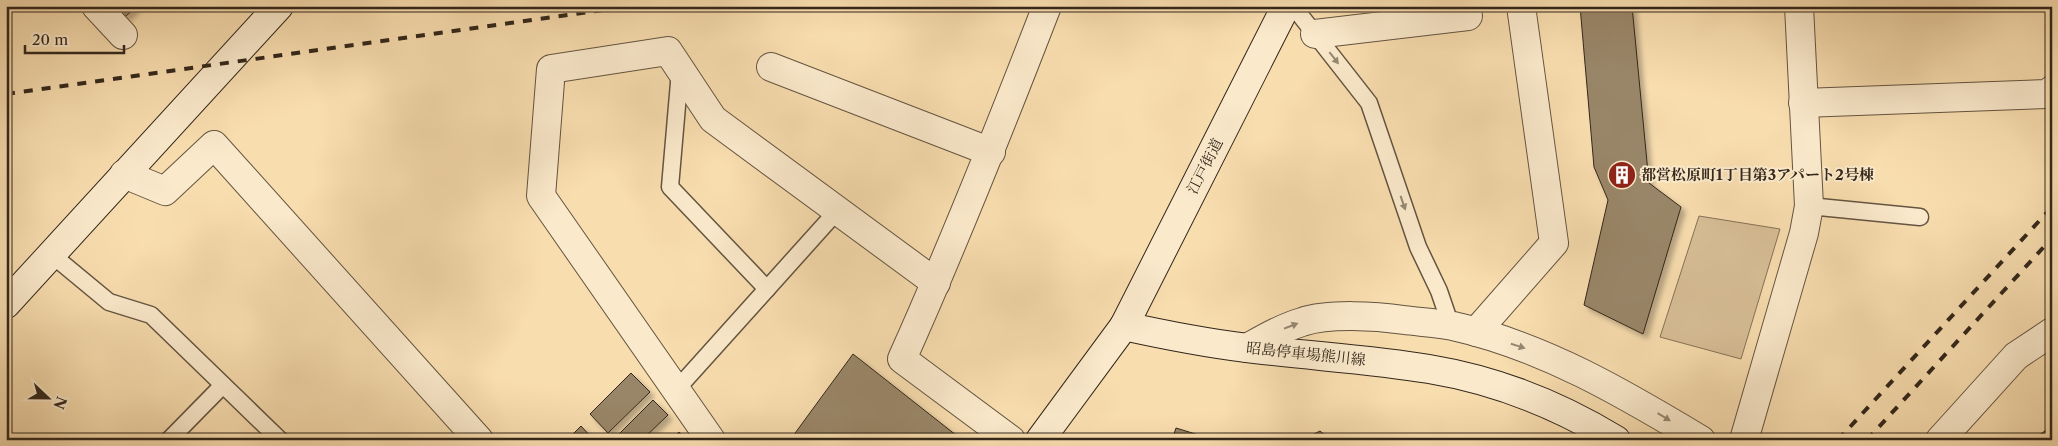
<svg xmlns="http://www.w3.org/2000/svg" width="2058" height="446" viewBox="0 0 2058 446" font-family="'Libre Caslon Text','Noto Serif JP',serif">
<defs>
<filter id="shadow"><feDropShadow dx="4.5" dy="4.5" stdDeviation="2.5" flood-color="#0004"/></filter>
</defs>
<rect width="100%" height="100%" fill="#f8ddaf"/>
<filter id="stains"><feTurbulence type="fractalNoise" baseFrequency=".004" numOctaves="4"/><feColorMatrix values="0 0 0 0 .2 0 0 0 0 .09 0 0 0 0 .02 0 0 0 .5 -.17"/></filter>
<radialGradient id="worn" r=".72"><stop offset=".6" stop-color="#630" stop-opacity="0"/><stop offset="1" stop-color="#630" stop-opacity=".3"/></radialGradient>
<polygon fill="#d7be96" stroke="#857258" points="1699,216 1780,229 1741,359 1660,337"/>
<g fill="#998668" stroke="#33271b" filter="url(#shadow)">
<polygon points="115,6 137,6 125,17"/>
<polygon points="1580,6 1632,6 1649,183 1681,207 1643,334 1584,305 1608,200 1594,167"/>
<polygon points="853,354 961,439 790,440"/>
<polygon points="631,373 650,392 608,433 590,414"/>
<polygon points="653,400 668,415 642,440 613,440"/>
<polygon points="581,426 594,440 567,440"/>
<polygon points="2052,426 2052,440 2032,440"/>
<polygon points="1176,428 1215,440 1172,440"/>
<polygon points="1320,431 1331,440 1302,440"/>
<polygon points="679,432 686,440 671,440"/>
</g>
<g fill="none" stroke-linecap="round" stroke-linejoin="round">
<defs>
<g id="lane">
<polyline points="1293,6 1369,103 1418,247 1439,291 1451,326"/>
<polyline points="680,71 670,187 767,289"/>
<polyline points="1809,206 1920,217"/>
<polyline points="51,254 109,302 151,315 280,440"/>
<polyline points="677,389 837,211"/>
<polyline points="169,440 223,385"/>
</g>
<g id="street">
<polyline points="96,6 123,35"/>
<polyline points="1315,34 1468,16"/>
<polyline points="771,67 991,152"/>
<polyline points="1803,103 2048,94 2052,90"/>
<polyline points="124,174 165,191 214,145 479,440"/>
<polyline points="1476,332 1554,243 1521,6"/>
<path d="M 1247,348 C 1265,338 1282,328 1302,322 C 1329,313 1376,316 1404,320 C 1420,322 1437,323 1453,326 C 1543,346 1623,393 1701,440"/>
<polyline points="711,440 541,196 551,69 668,51 713,119 936,283"/>
<path d="M 1011,440 L 902,359 C 954,243 1001,125 1047,6"/>
<polyline points="1744,440 1804,233 1809,206 1799,6"/>
<polyline points="1940,440 2016,356 2052,332"/>
</g>
<g id="secondary">
<polyline points="6,304 279,6"/>
<path d="M 1124,326 C 1165,335 1206,343 1247,348 C 1308,356 1369,359 1429,369 C 1495,380 1559,405 1616,440"/>
<polyline points="1040,440 1124,326 1286,6"/>
</g>
</defs>
<use href="#lane" stroke="#645440" stroke-width="19"/>
<use href="#street" stroke="#645440" stroke-width="30"/>
<use href="#secondary" stroke="#33271b" stroke-width="30"/>
<use href="#lane" stroke="#fae9cb" stroke-width="16"/>
<use href="#street" stroke="#fae9cb" stroke-width="28"/>
<use href="#secondary" stroke="#fae9cb" stroke-width="28"/>
<g stroke="#33271b" stroke-width="4" stroke-dasharray="9 9" stroke-linecap="butt">
<polyline points="6,94 631,6"/>
<polyline points="1838,440 2052,207"/>
<polyline points="1867,440 2052,238"/>
</g>
</g>
<defs><path id="oneway-solid" d="M-6-.8H1V-3.2L6.5 0L1 3.2V.8H-6Z" transform="scale(1.25)"/></defs>
<g fill="#968873">
<use href="#oneway-solid" transform="translate(1334 58) rotate(52)"/>
<use href="#oneway-solid" transform="translate(1403 203) rotate(71)"/>
<use href="#oneway-solid" transform="translate(1291 326) rotate(-21)"/>
<use href="#oneway-solid" transform="translate(1518 346) rotate(18)"/>
<use href="#oneway-solid" transform="translate(1664 417) rotate(31)"/>
</g>
<defs>
<symbol id="building-disc" viewBox="-11 -11 22 22"><circle r="9.5" fill="#8f2418" stroke="#fae9cb"/><path d="M-4-6H4V6H1V3H-1V6H-4ZM-2.5-4.3h1.7v1.8h-1.7ZM.8-4.3h1.7v1.8H.8ZM-2.5-1h1.7V.8h-1.7ZM.8-1h1.7V.8H.8Z" fill="#fff"/></symbol>
</defs>
<g fill-rule="evenodd">
<use href="#building-disc" x="1606" y="159" width="32" height="32"/>
</g>
<g text-anchor="middle" stroke-width="4" stroke-linejoin="round" paint-order="stroke">
<g font-size="15" fill="#33271b" stroke="#fae9cb">
<text transform="translate(1205 166) rotate(-63)" y="5">江戸街道</text>
<text transform="translate(1306 354) rotate(6)" y="5">昭島停車場熊川線</text>
</g>
<g font-size="15" font-weight="bold" fill="#33271b" stroke="#fae9cb" text-anchor="start">
<text x="1641" y="180">都営松原町1丁目第3アパート2号棟</text>
</g>
</g>
<rect width="2058" height="446" fill="none" stroke="#f8ddaf" stroke-width="25"/>
<rect x="8" y="8" width="2043" height="431" fill="none" stroke="#33271b" stroke-width="2.5"/>
<rect x="12" y="12" width="2033" height="421" fill="none" stroke="#33271b"/>
<g transform="translate(48 398) rotate(112)" stroke="#fae9cb" stroke-width="4" paint-order="stroke">
<path d="M0-4L9 19L0 12L-9 19Z" fill="#33271b"/>
<text y="-8" font-size="14" font-weight="bold" text-anchor="middle" fill="#33271b">N</text>
</g>
<path d="M25 45v8h99v-8" fill="none" stroke="#33271b" stroke-width="2.5"/>
<text x="32" y="45" font-size="15" fill="#33271b" stroke="#fae9cb" stroke-width="4" paint-order="stroke">20 m</text>
<rect width="100%" height="100%" filter="url(#stains)"/>
<rect width="100%" height="100%" fill="url(#worn)"/>
</svg>
